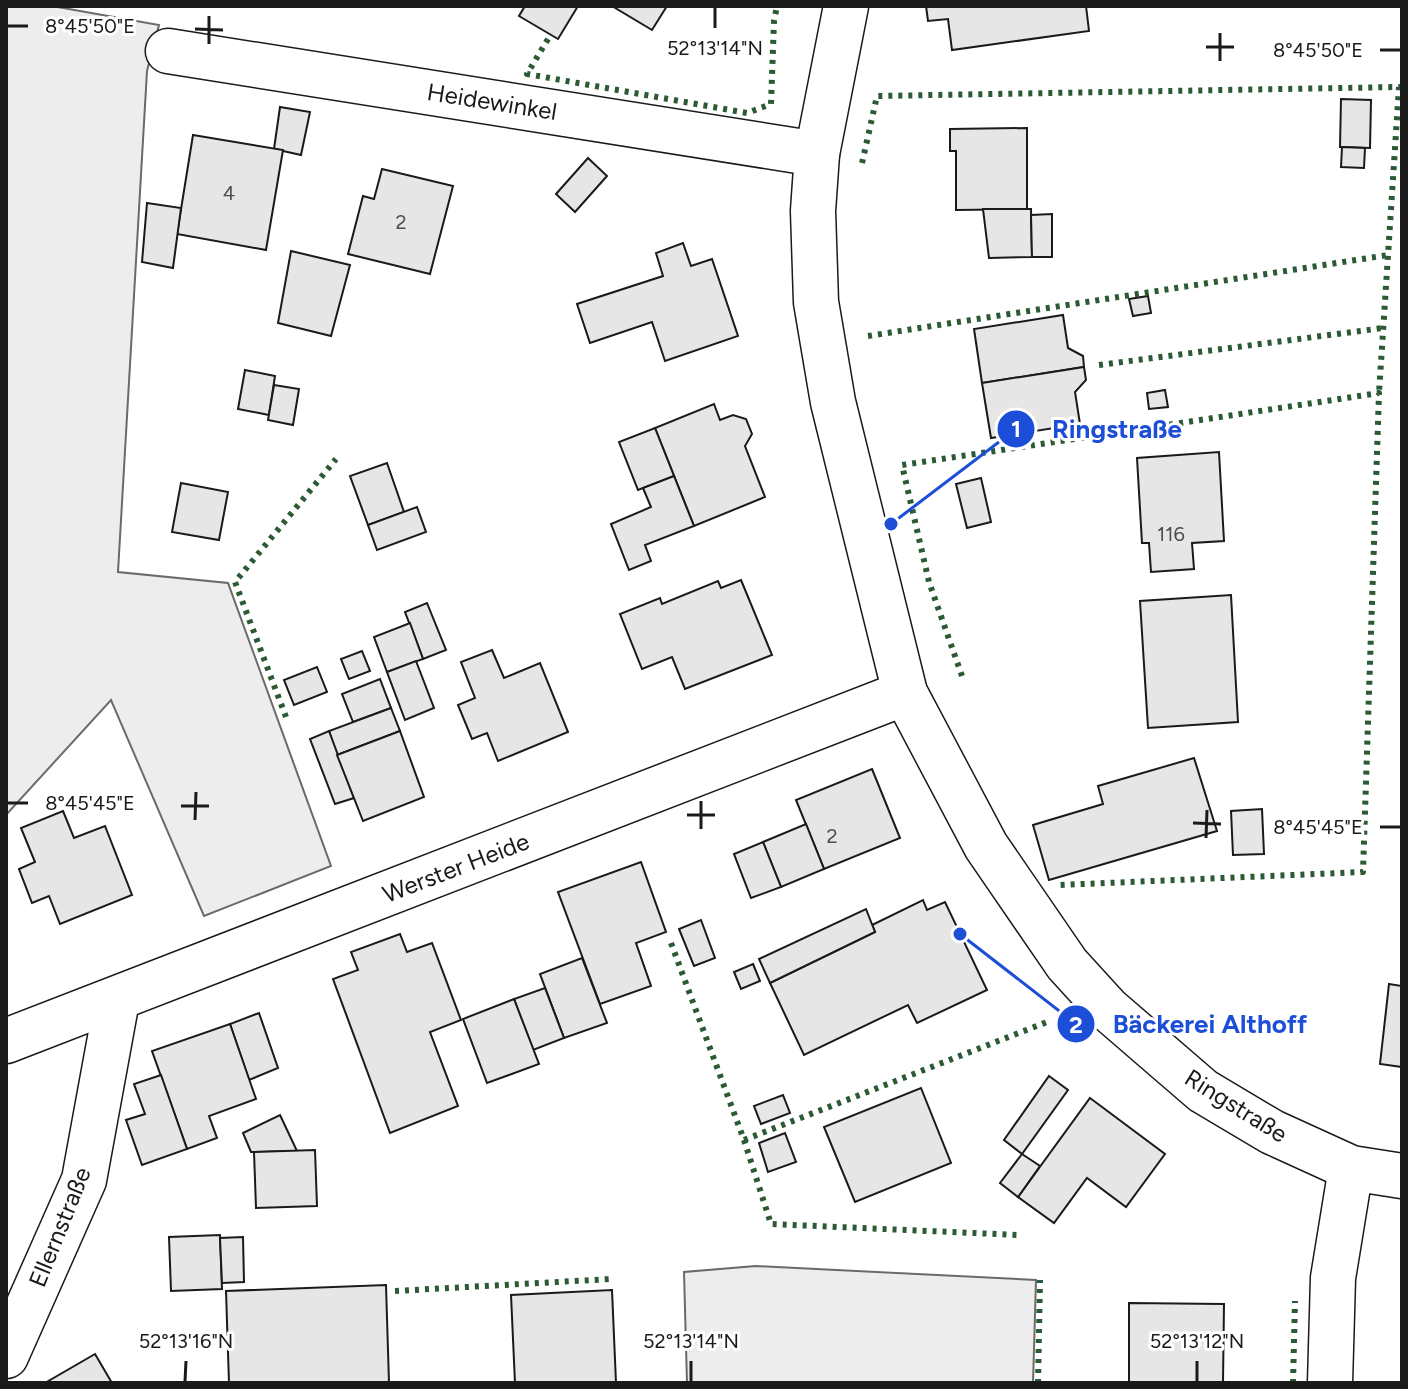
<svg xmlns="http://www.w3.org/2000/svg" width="1408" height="1389" viewBox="0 0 1408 1389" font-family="Figtree,sans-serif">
<rect width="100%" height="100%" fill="#fff"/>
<g fill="#ededed" stroke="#6a6a6a" stroke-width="2">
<polygon points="6,6 52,6 159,25 147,71 118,572 228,583 331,866 204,916 111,700 6,815"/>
<polygon points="756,1266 1036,1280 1033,1383 687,1383 684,1272"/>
</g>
<g fill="#e6e6e6" stroke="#1a1a1a" stroke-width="2">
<polygon points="525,6 578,6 558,39 519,16"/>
<polygon points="612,6 667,6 652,30"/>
<polygon points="926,6 1086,6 1089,31 952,50 948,19 928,21"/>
<polygon points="1341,99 1371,100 1370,148 1340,147"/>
<polygon points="280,107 310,112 301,155 274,149"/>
<polygon points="1027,128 1027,209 956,210 956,151 950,151 950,129"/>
<polygon points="193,135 283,150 266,250 177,234"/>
<polygon points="1342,147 1365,148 1364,168 1341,167"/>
<polygon points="588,158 607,176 575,212 556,194"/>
<polygon points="382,169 453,186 430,274 348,254 363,196 374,199"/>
<polygon points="147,203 181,208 173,268 142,262"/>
<polygon points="983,209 1031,209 1032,257 989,258"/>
<polygon points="1052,214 1052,257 1032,257 1031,215"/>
<polygon points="683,243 691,266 712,259 738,336 665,361 652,322 590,343 577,304 663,276 656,253"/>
<polygon points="291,251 350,265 331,336 278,323"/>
<polygon points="1148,296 1151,313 1133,316 1129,299"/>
<polygon points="1063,315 1068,348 1083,356 1084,367 982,383 974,329"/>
<polygon points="1084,367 1086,380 1075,392 1080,424 991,438 982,383"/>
<polygon points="245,370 275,376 269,415 238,409"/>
<polygon points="274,385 299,389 293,425 268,420"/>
<polygon points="1165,390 1168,407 1149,409 1147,393"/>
<polygon points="714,404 720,420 733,415 746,419 752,434 745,446 765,497 694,526 655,428"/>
<polygon points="655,428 674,476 638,490 619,442"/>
<polygon points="1219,452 1224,541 1192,543 1194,569 1151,572 1149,543 1142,543 1137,458"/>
<polygon points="387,463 404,512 368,525 350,476"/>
<polygon points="674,476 694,526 645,545 651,561 629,570 611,524 651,507 643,488"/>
<polygon points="981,478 991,522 967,528 956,484"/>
<polygon points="181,483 228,492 219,540 172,532"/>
<polygon points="417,507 426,532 377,550 368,525"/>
<polygon points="741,580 772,655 685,689 672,657 642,669 620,614 660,598 662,604 718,581 721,588"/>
<polygon points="1231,595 1238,722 1148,728 1140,601"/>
<polygon points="427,603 446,650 423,659 405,612"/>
<polygon points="410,623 423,659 387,672 374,637"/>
<polygon points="492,650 504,678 540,663 568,732 498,761 487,733 472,739 458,705 475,698 461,662"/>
<polygon points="362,651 370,671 349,679 341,659"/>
<polygon points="416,661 434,708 405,720 387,672"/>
<polygon points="317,667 327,692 294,705 284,680"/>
<polygon points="380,679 391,708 353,722 342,694"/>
<polygon points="391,708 400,731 337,755 329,731"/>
<polygon points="329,731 354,798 335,804 310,739"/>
<polygon points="400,731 424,797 363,821 337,755"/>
<polygon points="1194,758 1217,831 1049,880 1033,825 1103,804 1098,786"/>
<polygon points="872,769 900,838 824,869 796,800"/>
<polygon points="1262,809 1264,854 1233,855 1231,811"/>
<polygon points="63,811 74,838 105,826 132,895 60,924 49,896 32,903 19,869 35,862 21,828"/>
<polygon points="806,824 824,869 781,887 763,842"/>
<polygon points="763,842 781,887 751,898 734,854"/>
<polygon points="641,862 666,932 636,943 651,986 600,1004 558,892"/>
<polygon points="923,900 927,910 945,902 987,990 917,1023 908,1005 804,1055 770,983 875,932 872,925"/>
<polygon points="866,909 875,932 770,983 759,959"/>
<polygon points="701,920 715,958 694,966 679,929"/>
<polygon points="400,934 407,952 432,943 461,1020 430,1032 458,1106 390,1133 333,979 358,970 351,952"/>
<polygon points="582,958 607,1023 564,1038 540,974"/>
<polygon points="753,964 760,981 741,989 734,972"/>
<polygon points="1389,984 1402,986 1402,1067 1380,1064"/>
<polygon points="545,988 564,1038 533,1050 514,999"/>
<polygon points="514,999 539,1064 487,1083 463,1019"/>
<polygon points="259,1013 278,1068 249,1080 230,1024"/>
<polygon points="230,1024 256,1099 209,1116 217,1138 187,1149 152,1051"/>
<polygon points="161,1075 187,1149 142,1165 126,1120 145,1114 134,1084"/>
<polygon points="1049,1076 1068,1090 1022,1154 1004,1140"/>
<polygon points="921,1088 951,1163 855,1202 824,1127"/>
<polygon points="783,1095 790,1113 761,1124 754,1106"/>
<polygon points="1090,1098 1165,1154 1126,1207 1087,1178 1054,1223 1018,1197"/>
<polygon points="280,1115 297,1151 251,1152 243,1133"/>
<polygon points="785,1133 796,1162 768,1172 759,1143"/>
<polygon points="315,1150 317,1206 256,1208 254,1152"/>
<polygon points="1022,1154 1040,1166 1018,1197 1000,1183"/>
<polygon points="220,1235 222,1289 171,1291 169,1237"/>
<polygon points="243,1237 244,1282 222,1283 220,1238"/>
<polygon points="386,1285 389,1383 229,1383 226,1291"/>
<polygon points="612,1290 616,1383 515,1383 511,1295"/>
<polygon points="1129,1303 1224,1304 1223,1383 1129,1383"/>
<polygon points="95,1354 112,1383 45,1383"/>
</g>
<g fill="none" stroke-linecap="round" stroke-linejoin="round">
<defs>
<g id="minor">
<polyline points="846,6 817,154 813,211 816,302 833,402 905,693 986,846 1067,964 1108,1009 1203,1091 1272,1132 1351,1168 1402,1176"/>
<polyline points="168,51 817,154"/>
<polyline points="6,1041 905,693"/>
<polyline points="6,1356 84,1180 117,1000"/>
<polyline points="1330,1383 1333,1278 1351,1168"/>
</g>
</defs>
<use href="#minor" stroke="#1a1a1a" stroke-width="47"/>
<use href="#minor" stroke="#fff" stroke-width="44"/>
<g stroke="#2b5a34" stroke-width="6" stroke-dasharray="4 6" stroke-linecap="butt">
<polyline points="548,39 527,74 747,113 771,104 774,21 777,6"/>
<polyline points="862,163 877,96 1399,87 1379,393"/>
<polyline points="868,336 1388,255"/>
<polyline points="1099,365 1383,328"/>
<polyline points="962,676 929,582 902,465 1379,393 1363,872 1060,885"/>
<polyline points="286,717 235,582 336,459"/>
<polyline points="671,943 744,1140 771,1224 1019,1235"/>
<polyline points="744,1140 1047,1022"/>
<polyline points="395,1291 611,1279"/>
<polyline points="1038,1383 1040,1280"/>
<polyline points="1293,1383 1295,1301"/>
</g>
</g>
<path fill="none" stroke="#1a1a1a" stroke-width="3" d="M 8,26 L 28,26M 715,28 L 715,8M 195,29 L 223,30M 209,44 L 209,16M 1206,47 L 1234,47M 1380,50 L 1400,50M 1220,61 L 1220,33M 8,803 L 28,803M 181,806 L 209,806M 687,815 L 715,815M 195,820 L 196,792M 1193,823 L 1221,824M 1380,827 L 1400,827M 701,829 L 701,801M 1206,838 L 1207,810M 185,1381 L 186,1361M 691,1381 L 691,1361M 1197,1381 L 1197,1361"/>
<g text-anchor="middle" stroke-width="6" stroke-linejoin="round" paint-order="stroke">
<g font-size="20" fill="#4d4d4d">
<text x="229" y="200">4</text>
<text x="401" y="229">2</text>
<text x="1171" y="541">116</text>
<text x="832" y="843">2</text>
</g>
<g font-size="24" fill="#1a1a1a" stroke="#fff">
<text transform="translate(492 102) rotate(9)" y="8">Heidewinkel</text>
<text transform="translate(456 868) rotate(-21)" y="8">Werster Heide</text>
<text transform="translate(1236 1106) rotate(32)" y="8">Ringstraße</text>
<text transform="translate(60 1227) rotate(-68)" y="8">Ellernstraße</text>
</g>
</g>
<g font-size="20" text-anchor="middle" fill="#1a1a1a" stroke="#fff" stroke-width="6" stroke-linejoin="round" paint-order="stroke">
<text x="90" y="33">8°45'50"E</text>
<text x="715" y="55">52°13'14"N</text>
<text x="1318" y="57">8°45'50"E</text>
<text x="90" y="810">8°45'45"E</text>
<text x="1318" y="834">8°45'45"E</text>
<text x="186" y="1348">52°13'16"N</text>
<text x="691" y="1348">52°13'14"N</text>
<text x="1197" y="1348">52°13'12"N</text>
</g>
<path fill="none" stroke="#1d4ed8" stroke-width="3" d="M891 524L1016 429M960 934L1076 1024"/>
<g fill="#1d4ed8" stroke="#fff" stroke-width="3">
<circle cx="891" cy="524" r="8"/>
<circle cx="960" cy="934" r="8"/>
<circle cx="1016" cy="429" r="20"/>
<circle cx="1076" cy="1024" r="20"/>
</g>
<g font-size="24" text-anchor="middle" font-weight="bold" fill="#fff">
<text x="1016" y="437">1</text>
<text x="1076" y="1033">2</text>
</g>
<g font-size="26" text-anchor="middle" font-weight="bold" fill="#1d4ed8" stroke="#fff" stroke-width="6" stroke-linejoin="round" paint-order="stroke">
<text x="1117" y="438">Ringstraße</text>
<text x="1210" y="1033">Bäckerei Althoff</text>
</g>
<rect width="1408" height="1389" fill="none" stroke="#1a1a1a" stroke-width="16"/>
</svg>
